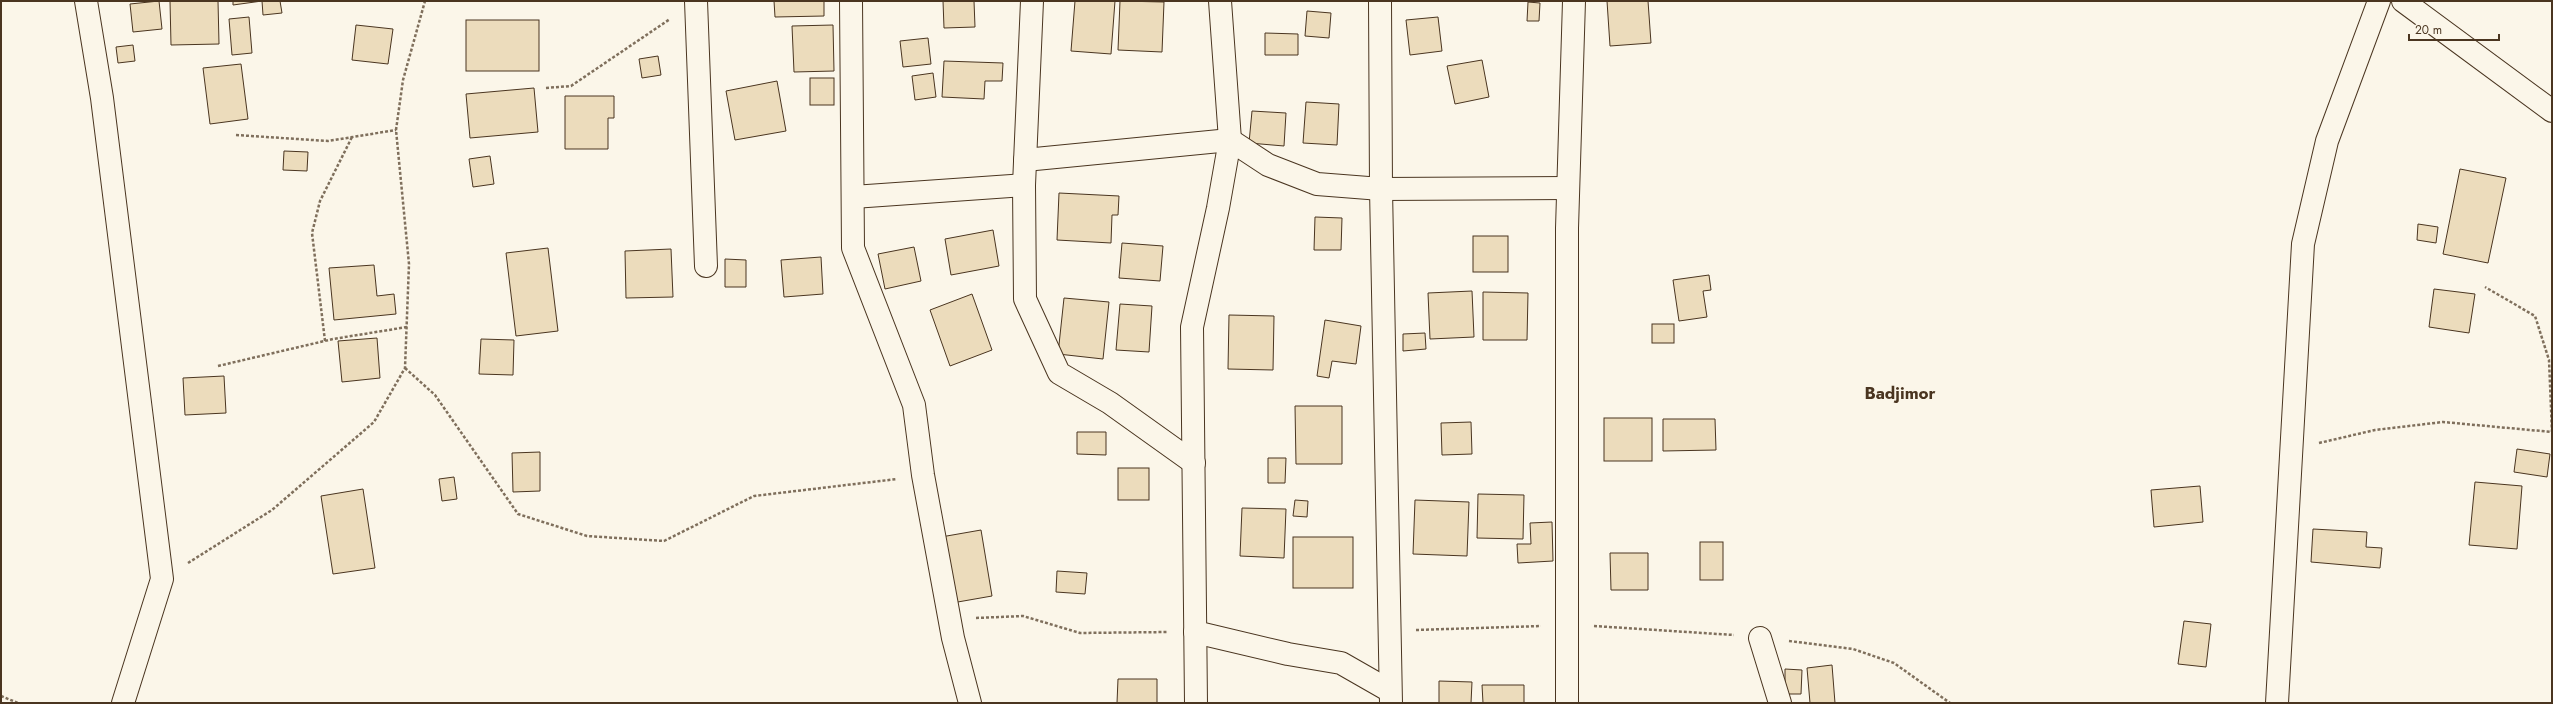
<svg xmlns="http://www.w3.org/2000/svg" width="2553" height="704" viewBox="0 0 2553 704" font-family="Jost,sans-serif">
<rect width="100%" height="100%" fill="#fbf6e9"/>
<g fill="#ecdcbc" stroke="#4a3520">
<polygon points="159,1 162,29 133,32 130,4"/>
<polygon points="170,1 218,1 219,44 171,45"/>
<polygon points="233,1 280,1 282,13 263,15 262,1 233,5"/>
<polygon points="774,1 824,1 824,16 775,17"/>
<polygon points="943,1 974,1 975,27 944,28"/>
<polygon points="1075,1 1115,1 1111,54 1071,51"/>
<polygon points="1120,1 1164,2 1162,52 1118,50"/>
<polygon points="1607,1 1648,1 1651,43 1610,46"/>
<polygon points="1528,2 1540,3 1539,21 1527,21"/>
<polygon points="1307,11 1331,13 1329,38 1305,36"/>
<polygon points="249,17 252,53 232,55 229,19"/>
<polygon points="1438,17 1442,51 1410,55 1406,20"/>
<rect x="466" y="20" width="73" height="51"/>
<polygon points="356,25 393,29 388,64 352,60"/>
<polygon points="833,25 834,71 794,72 792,26"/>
<polygon points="1265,33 1298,34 1298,55 1265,55"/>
<polygon points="928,38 931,64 903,67 900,41"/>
<polygon points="133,45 135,61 118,63 116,47"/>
<polygon points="658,56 661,75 642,78 639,59"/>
<polygon points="1482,60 1489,97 1455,104 1447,66"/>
<polygon points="944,61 1003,63 1002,81 985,81 984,99 942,97"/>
<polygon points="241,64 248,119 210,124 203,68"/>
<polygon points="933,73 936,97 915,100 912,76"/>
<rect x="810" y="78" width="24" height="27"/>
<polygon points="777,81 786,131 735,140 726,91"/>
<polygon points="534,88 538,132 470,138 466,94"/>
<polygon points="565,96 614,96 614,118 608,118 608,149 565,149"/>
<polygon points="1306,102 1339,104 1337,145 1303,143"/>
<polygon points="1252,111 1286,113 1284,146 1249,143"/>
<polygon points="284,151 308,152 307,171 283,170"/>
<polygon points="490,156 494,184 473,187 469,159"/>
<polygon points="2460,169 2506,178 2488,263 2443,254"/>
<polygon points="1059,193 1119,196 1118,215 1112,215 1111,243 1057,240"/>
<polygon points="1315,217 1342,218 1341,250 1314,250"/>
<polygon points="2418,224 2438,227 2436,243 2417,240"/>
<polygon points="993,230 999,266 951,275 945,239"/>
<rect x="1473" y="236" width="35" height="36"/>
<polygon points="1122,243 1163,246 1160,281 1119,278"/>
<polygon points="914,247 921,281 885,289 878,254"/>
<polygon points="548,248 558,331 516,336 506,253"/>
<polygon points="671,249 673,297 626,298 625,251"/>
<polygon points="821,257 823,294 784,297 781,260"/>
<polygon points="725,259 746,260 746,287 725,287"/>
<polygon points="374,265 377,296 394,294 396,314 334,320 329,268"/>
<polygon points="1709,275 1711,290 1703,291 1707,317 1679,321 1673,280"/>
<polygon points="2434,289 2475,294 2469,333 2429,327"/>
<polygon points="1472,291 1474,337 1430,339 1428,293"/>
<polygon points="1483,292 1528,293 1527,340 1483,340"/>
<polygon points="972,294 992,350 950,366 930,310"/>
<polygon points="1064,298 1109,302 1103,359 1058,354"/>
<polygon points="1120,304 1152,306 1149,352 1116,350"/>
<polygon points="1229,315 1274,316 1273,370 1228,369"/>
<polygon points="1325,320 1361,326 1356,364 1332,361 1329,378 1317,376"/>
<rect x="1652" y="324" width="22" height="19"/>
<polygon points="1425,333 1426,349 1403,351 1403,334"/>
<polygon points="377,338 380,378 342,382 338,341"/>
<polygon points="481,339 514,340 513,375 479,374"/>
<polygon points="224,376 226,413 185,415 183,378"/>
<polygon points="1295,406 1342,406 1342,464 1296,464"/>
<rect x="1604" y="418" width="48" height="43"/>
<polygon points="1663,419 1715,419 1716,450 1663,451"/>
<polygon points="1471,422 1472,454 1442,455 1441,423"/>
<polygon points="1077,432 1106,432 1106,455 1077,454"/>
<polygon points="2517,449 2550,454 2547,477 2514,472"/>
<polygon points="540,452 540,491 513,492 512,453"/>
<polygon points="1268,458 1286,458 1285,483 1268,483"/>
<rect x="1118" y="468" width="31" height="32"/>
<polygon points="454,477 457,499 442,501 439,479"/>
<polygon points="2475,482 2522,486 2517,549 2469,545"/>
<polygon points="2200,486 2203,522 2154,527 2151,490"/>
<polygon points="363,489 375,568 333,574 321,496"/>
<polygon points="1478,494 1524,495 1523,539 1477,538"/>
<polygon points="1295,500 1308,501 1307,517 1293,516"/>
<polygon points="1415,500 1469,502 1467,556 1413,554"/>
<polygon points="1242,508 1286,509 1284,558 1240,556"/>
<polygon points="1552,522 1553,561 1518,563 1517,544 1531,544 1530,523"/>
<polygon points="2313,529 2367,532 2366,547 2382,548 2380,568 2311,562"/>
<polygon points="981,530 992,596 952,603 941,537"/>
<rect x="1293" y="537" width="60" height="51"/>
<rect x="1700" y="542" width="23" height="38"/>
<polygon points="1610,553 1648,553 1648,590 1611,590"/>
<polygon points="1057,571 1087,573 1085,594 1056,592"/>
<polygon points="2184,621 2211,624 2206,667 2178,664"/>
<polygon points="1832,665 1835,703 1810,703 1807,668"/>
<polygon points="1785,669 1802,670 1801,694 1785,694"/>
<polygon points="1118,679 1157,679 1157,703 1117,703"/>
<polygon points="1439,681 1472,682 1471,703 1439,703"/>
<polygon points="1482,685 1524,685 1524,703 1483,703"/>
</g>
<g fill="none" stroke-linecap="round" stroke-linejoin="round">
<defs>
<g id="street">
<polyline points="86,1 102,98 162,579 123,703"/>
<polyline points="696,1 706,266"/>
<polyline points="851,1 853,248 914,405 923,475 953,638 970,703"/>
<polyline points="1032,1 1024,185 1025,299 1059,373 1110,403 1194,463"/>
<polyline points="1380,1 1381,189 1391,703"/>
<polyline points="1025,160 1230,140 1268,165 1317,184 1381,189 1568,188"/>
<polyline points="853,197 1024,185"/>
<polyline points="1195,632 1288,654 1341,663 1390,691"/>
<polyline points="1760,638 1780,703"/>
<polyline points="1196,703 1192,327 1218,208 1230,140 1220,1"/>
<polyline points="1567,703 1567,228 1574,1"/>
<polyline points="2277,703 2303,244 2327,141 2379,1"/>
</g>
<polyline id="secondary" points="2403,1 2552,111"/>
</defs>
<use href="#street" stroke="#4a3520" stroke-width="24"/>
<use href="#secondary" stroke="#4a3520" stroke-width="24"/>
<g stroke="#7f6f5c" stroke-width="2.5" stroke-dasharray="3 2" stroke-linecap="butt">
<polyline points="546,88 571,86 670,19"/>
<polyline points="236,135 328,141 396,130"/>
<polyline points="325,341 312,233 320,201 352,137"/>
<polyline points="218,366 333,339 407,327"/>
<polyline points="405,368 435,395 518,514 587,536 664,541 754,496 897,479"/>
<polyline points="2319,443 2375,430 2443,422 2552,432 2549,360 2535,316 2485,287"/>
<polyline points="188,563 272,510 374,422 405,368 409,264 396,130 403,80 425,1"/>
<polyline points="976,618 1023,616 1080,633 1168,632"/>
<polyline points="1594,626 1734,635"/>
<polyline points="1416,630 1541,626"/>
<polyline points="1789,641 1853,649 1894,663 1950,703"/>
<polyline points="1,696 18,703"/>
</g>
<use href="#street" stroke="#fbf6e9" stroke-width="22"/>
<use href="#secondary" stroke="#fbf6e9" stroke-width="22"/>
</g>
<g text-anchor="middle" stroke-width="3" stroke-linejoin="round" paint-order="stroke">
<g font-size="17" font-weight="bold" fill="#4a3520" stroke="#fbf6e9">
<text x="1900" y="399">Badjimor</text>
</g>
</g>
<rect width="2553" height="704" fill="none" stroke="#4a3520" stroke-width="4"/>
<path d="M2409 34v6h90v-6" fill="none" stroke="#4a3520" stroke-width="2"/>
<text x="2415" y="34" font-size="12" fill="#4a3520" stroke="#fbf6e9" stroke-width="3" paint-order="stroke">20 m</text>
</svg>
